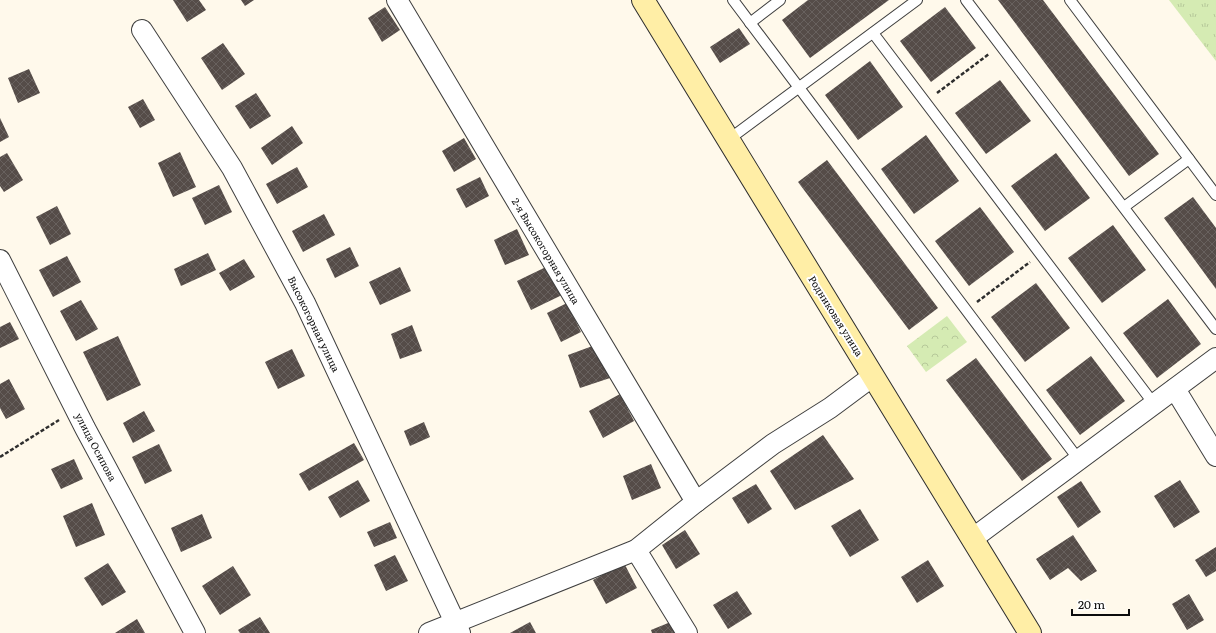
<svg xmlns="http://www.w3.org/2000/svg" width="1216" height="633" viewBox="0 0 1216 633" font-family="Literata,serif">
<defs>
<pattern id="grass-tufts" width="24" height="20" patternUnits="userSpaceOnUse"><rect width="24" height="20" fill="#d5ebb3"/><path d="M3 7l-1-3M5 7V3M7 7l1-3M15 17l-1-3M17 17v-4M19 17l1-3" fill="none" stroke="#b6c899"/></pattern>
<pattern id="park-crowns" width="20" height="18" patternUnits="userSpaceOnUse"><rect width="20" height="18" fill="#d5ebb3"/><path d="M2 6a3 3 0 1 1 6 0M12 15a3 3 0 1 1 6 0" fill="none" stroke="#b6c899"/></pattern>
<pattern id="building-cross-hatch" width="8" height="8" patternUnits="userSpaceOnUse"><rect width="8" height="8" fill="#554c48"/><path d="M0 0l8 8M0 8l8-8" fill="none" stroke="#68615e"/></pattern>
</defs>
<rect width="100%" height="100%" fill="#fff9eb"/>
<polygon fill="url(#grass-tufts)" points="1169,0 1216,0 1216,61"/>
<polygon fill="url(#park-crowns)" points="947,316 967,342 926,372 907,346"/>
<g fill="url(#building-cross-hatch)">
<polygon points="173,0 199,0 206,10 187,22"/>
<polygon points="241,0 254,0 245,6"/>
<polygon points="808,0 889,0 810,58 782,20"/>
<polygon points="998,0 1043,0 1159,154 1129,176"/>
<polygon points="385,7 400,30 382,42 368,18"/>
<polygon points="945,7 976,48 931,82 900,41"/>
<polygon points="739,28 750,44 720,63 710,47"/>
<polygon points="223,43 245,74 222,90 201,58"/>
<polygon points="870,61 903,107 858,140 825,95"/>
<polygon points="29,69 40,93 18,103 8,78"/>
<polygon points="1000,80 1031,121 986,154 955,113"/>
<polygon points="256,93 271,116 250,129 235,106"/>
<polygon points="143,99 155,120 140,128 128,107"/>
<polygon points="0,118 9,137 0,142"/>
<polygon points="292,126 303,143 272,165 261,148"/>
<polygon points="926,135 959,181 914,214 881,169"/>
<polygon points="464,138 476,159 454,172 442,151"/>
<polygon points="180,152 196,187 173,197 158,163"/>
<polygon points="7,153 23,180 4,192 0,186 0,157"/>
<polygon points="1056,153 1090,198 1045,231 1011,186"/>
<polygon points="827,160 938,308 909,330 798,182"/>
<polygon points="297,167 308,187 277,204 266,184"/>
<polygon points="480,177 489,196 466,208 456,189"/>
<polygon points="219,185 232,212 205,225 192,198"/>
<polygon points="1193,197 1216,228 1216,289 1164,218"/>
<polygon points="57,206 71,234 50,245 36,217"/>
<polygon points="980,207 1014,252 969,286 935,241"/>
<polygon points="324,214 335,235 303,252 292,231"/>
<polygon points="1113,225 1146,270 1102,303 1068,258"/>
<polygon points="517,229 529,255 505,265 494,240"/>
<polygon points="350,247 359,266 335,278 326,259"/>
<polygon points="208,253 216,270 181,286 174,269"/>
<polygon points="67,256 81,282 53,297 39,270"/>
<polygon points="244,259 255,277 230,291 219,273"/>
<polygon points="548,266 562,295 531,310 517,281"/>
<polygon points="400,267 411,291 380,305 369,282"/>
<polygon points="1036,283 1070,328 1025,362 991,317"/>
<polygon points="1168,299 1201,344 1157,378 1123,333"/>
<polygon points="81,300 98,329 76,341 60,311"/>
<polygon points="567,303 581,332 561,342 547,313"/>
<polygon points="10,322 19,339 0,348 0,327"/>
<polygon points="412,325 422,351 400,359 391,334"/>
<polygon points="118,336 141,385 107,401 83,352"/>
<polygon points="598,344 610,378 580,388 568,355"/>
<polygon points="292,349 305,376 278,389 265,362"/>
<polygon points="1091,356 1125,401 1080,435 1046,390"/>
<polygon points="976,358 1052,459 1022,481 946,380"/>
<polygon points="9,379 25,409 6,419 0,408 0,384"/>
<polygon points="620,394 634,421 603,438 589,411"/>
<polygon points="144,411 155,431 133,443 123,423"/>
<polygon points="424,422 430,437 410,446 404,431"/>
<polygon points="823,435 854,479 795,510 770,471"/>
<polygon points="354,443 364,460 309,491 299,474"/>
<polygon points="159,444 172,471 145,484 132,457"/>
<polygon points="74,459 83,479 61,489 51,469"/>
<polygon points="651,464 661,488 632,500 623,476"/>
<polygon points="358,480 370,501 340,518 328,497"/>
<polygon points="1180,480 1200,512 1174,528 1154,496"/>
<polygon points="1081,481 1101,512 1078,528 1057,497"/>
<polygon points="756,484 772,509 748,524 732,498"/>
<polygon points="92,503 105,535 76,547 63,516"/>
<polygon points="860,509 879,540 850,557 831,526"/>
<polygon points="202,514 212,538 181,552 171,528"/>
<polygon points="390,522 397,538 374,547 367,532"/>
<polygon points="685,530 700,554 676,569 662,545"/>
<polygon points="1073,535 1097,571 1081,581 1068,568 1050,580 1036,559"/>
<polygon points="1216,547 1216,571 1206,577 1195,560"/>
<polygon points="395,555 408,581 386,591 374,565"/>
<polygon points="928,560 944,586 917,603 901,577"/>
<polygon points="108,563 126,592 102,606 84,578"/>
<polygon points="624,563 637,588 606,604 593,580"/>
<polygon points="233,566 251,595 220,615 202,586"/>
<polygon points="737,591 752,614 728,629 713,605"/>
<polygon points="1189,594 1204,620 1187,630 1172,604"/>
<polygon points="260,617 270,633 240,633 238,630"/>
<polygon points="137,619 145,633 115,633"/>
<polygon points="673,621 678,633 652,633 651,630"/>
<polygon points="530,622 536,633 510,633"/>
</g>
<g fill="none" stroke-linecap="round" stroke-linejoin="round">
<defs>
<g id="lane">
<polyline points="733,0 1079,460"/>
<polyline points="966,0 1216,329"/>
<polyline points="1070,0 1216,195"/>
<polyline points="750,23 780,0"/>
<polyline points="873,33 1154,404"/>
<polyline points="728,140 917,0"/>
<polyline points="1124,207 1189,159"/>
</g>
<g id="street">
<polyline points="397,0 696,502"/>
<polyline points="142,30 232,168 305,303 460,633"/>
<polyline points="0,260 85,428 195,633"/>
<polyline points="1175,389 1216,456"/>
<polyline points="972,539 1216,358"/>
<polyline points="636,550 687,633"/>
<polyline points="429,633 636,550 696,502 773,444 830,408 873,376"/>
</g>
<polyline id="secondary" points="643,0 1030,633"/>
</defs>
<use href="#lane" stroke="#3f3f3f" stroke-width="12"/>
<use href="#street" stroke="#3f3f3f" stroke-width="22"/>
<use href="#secondary" stroke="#2e2e2e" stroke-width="24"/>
<g stroke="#2e2e2e" stroke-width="2.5" stroke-dasharray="4 2" stroke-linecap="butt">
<polyline points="937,93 989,54"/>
<polyline points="977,302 1030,262"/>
<polyline points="0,457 59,420"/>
</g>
<use href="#lane" stroke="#fff" stroke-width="10"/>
<use href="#street" stroke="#fff" stroke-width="20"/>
<use href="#secondary" stroke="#ffeea6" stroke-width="22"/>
</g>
<g text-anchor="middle" stroke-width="4" stroke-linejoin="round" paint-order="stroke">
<g font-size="10" fill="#0c0c0c" stroke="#fff">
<text transform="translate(546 251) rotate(59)" y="4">2-я Высокогорная улица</text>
<text transform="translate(836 316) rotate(58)" y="4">Родниковая улица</text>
<text transform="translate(314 324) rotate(64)" y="4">Высокогорная улица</text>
<text transform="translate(96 447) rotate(62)" y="4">улица Осипова</text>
</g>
</g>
<path d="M1072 609v6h57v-6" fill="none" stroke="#0c0c0c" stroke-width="2"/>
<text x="1078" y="609" font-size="12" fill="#0c0c0c" stroke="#ffffff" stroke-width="3" paint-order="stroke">20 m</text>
</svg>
